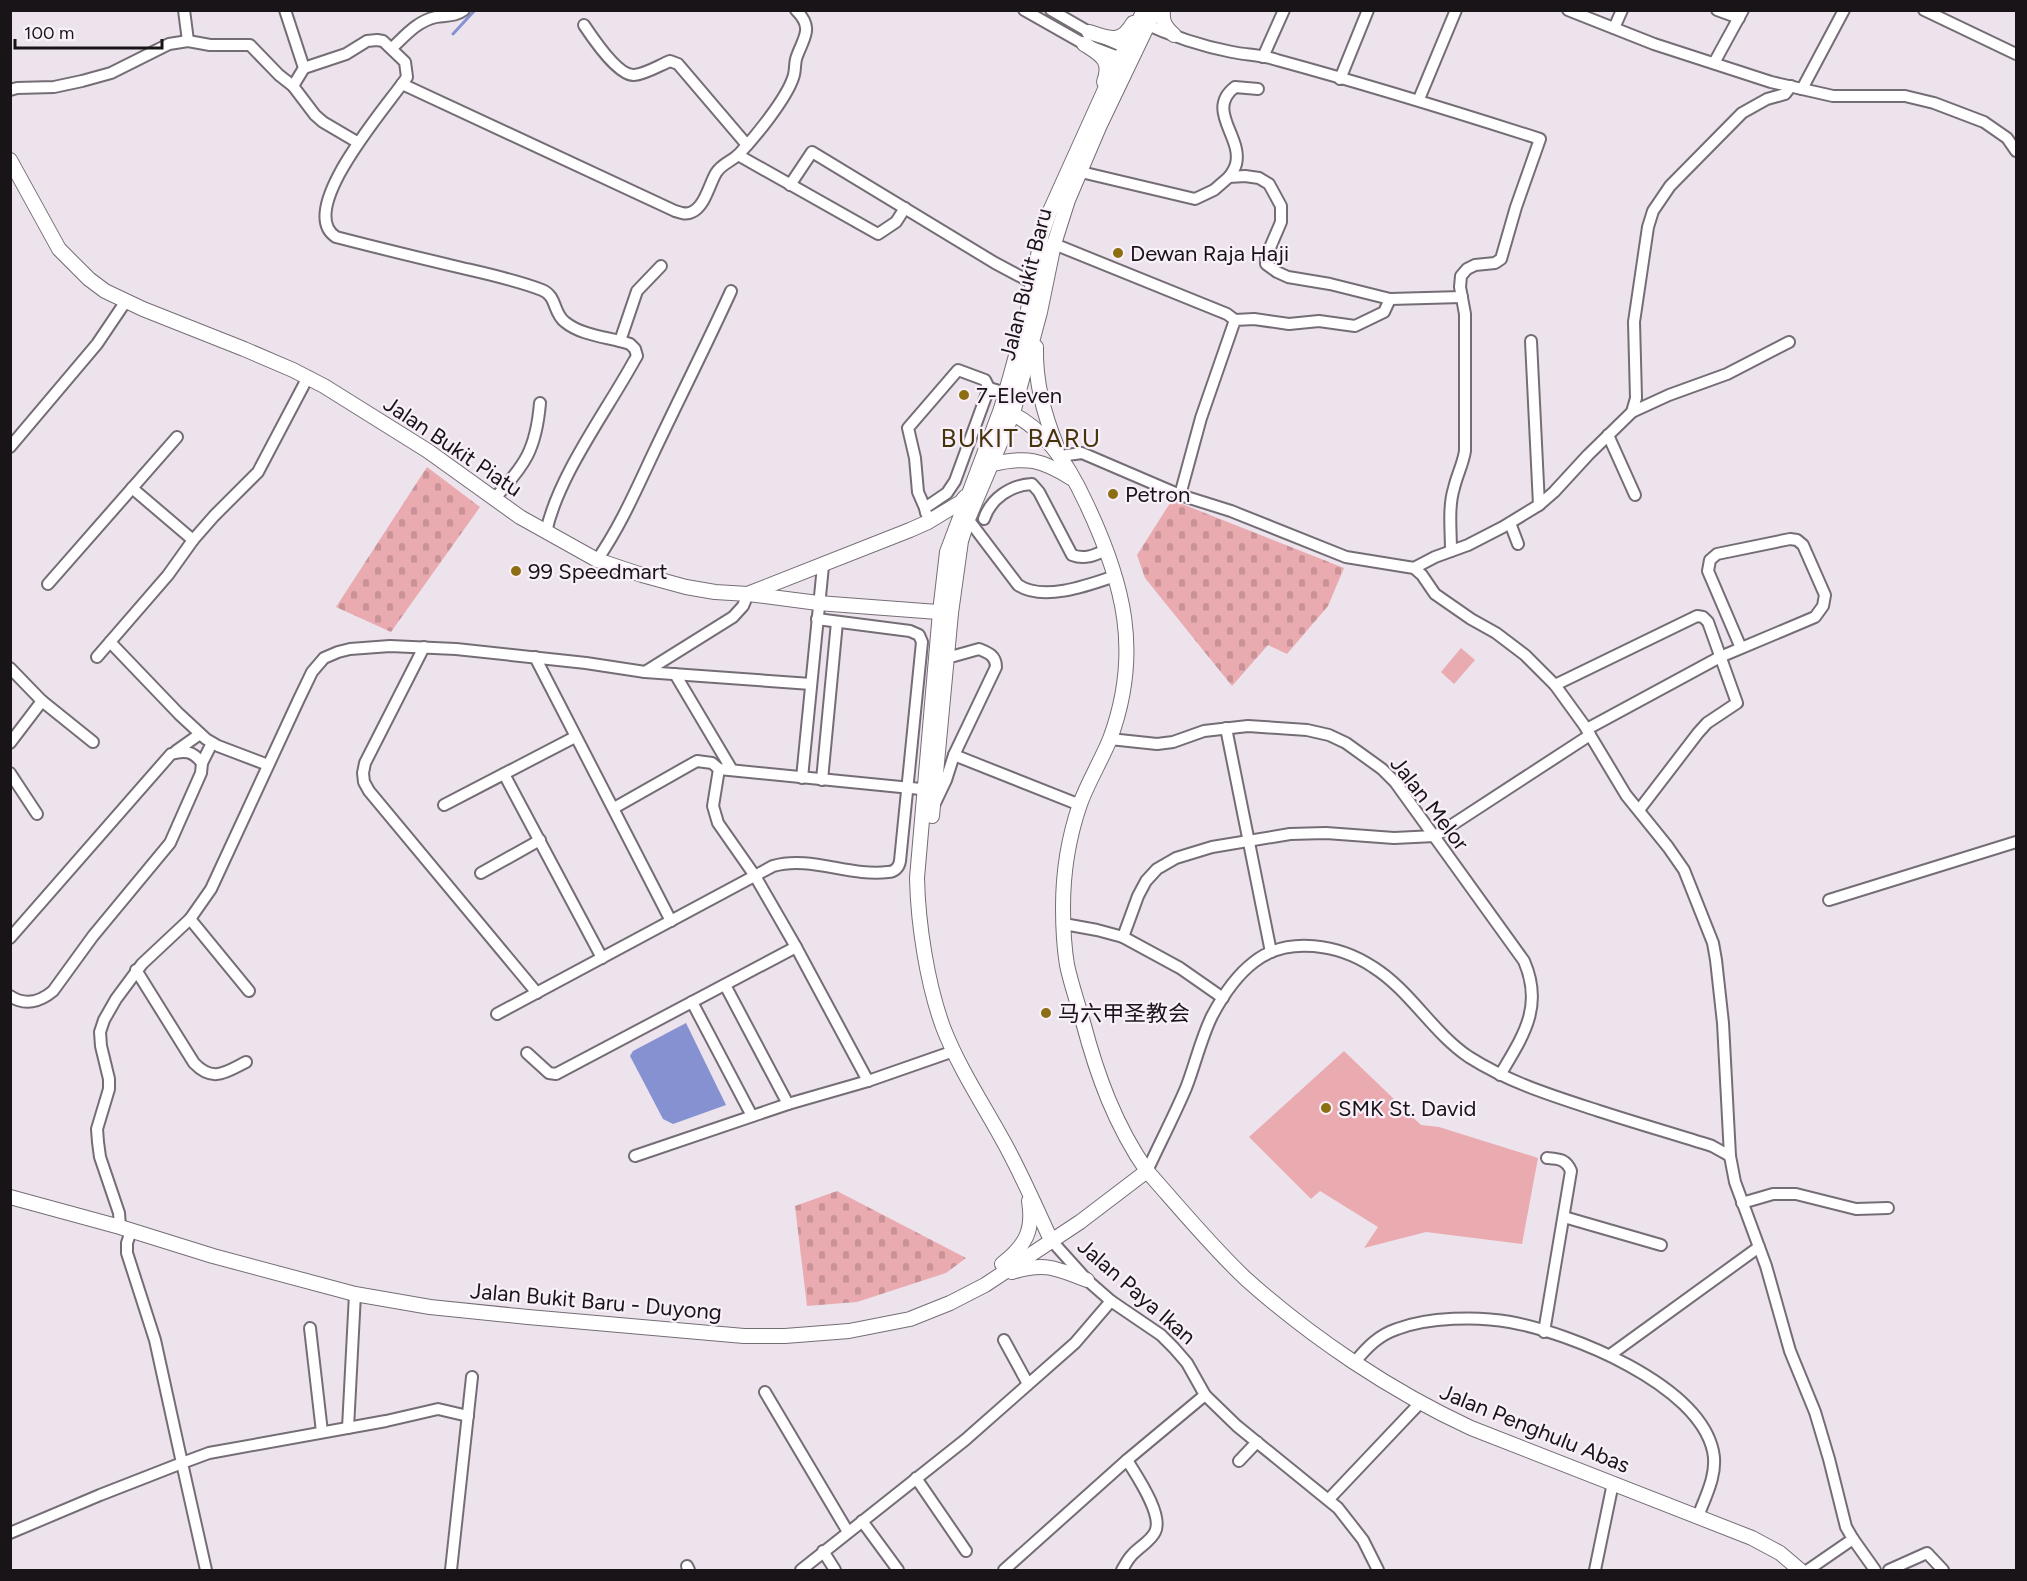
<svg xmlns="http://www.w3.org/2000/svg" width="2027" height="1581" viewBox="0 0 2027 1581" font-family="Figtree,'Noto Sans SC',sans-serif">
<defs>
<pattern id="cemetery-stones" width="16" height="16" patternUnits="userSpaceOnUse" patternTransform="scale(1.5)"><rect width="16" height="16" fill="#eaabb0"/><path d="M2 7V4a2 2 0 0 1 4 0v3zM10 15v-3a2 2 0 0 1 4 0v3z" fill="#c89297"/></pattern>
</defs>
<rect width="100%" height="100%" fill="#ede3ed"/>
<g fill="url(#cemetery-stones)">
<polygon points="427,467 480,507 391,632 336,607"/>
<polygon points="1172,500 1344,568 1328,606 1287,654 1268,645 1232,686 1145,578 1137,555"/>
<polygon points="837,1191 966,1258 946,1273 857,1302 807,1306 795,1206"/>
</g>
<g fill="#eaabb0">
<polygon points="1461,648 1475,660 1454,684 1441,672"/>
<polygon points="1344,1051 1421,1125 1439,1127 1538,1158 1522,1244 1426,1232 1364,1248 1378,1227 1320,1191 1311,1199 1249,1137"/>
</g>
<polygon fill="#8691d1" points="686,1023 726,1105 673,1124 663,1119 630,1056 633,1051"/>
<g fill="none" stroke-linecap="round" stroke-linejoin="round">
<polyline stroke="#8691d1" stroke-width="3" points="453,34 475,10"/>
<defs>
<g id="minor">
<polyline points="184,10 188,41"/>
<polyline points="285,10 304,68"/>
<polyline points="1024,10 1084,44 1126,60"/>
<polyline points="1051,10 1089,32 1131,50"/>
<polyline points="1568,10 1654,44 1771,82 1833,96 1905,96 1934,103 1984,122 2007,138 2016,151"/>
<polyline points="1717,10 1739,18"/>
<polyline points="1924,10 2016,54"/>
<path d="M 1141,22 C 1169,35 1201,46 1232,52 C 1247,55 1263,55 1277,60 C 1365,84 1453,111 1540,139 L 1516,207 L 1501,259 L 1495,263 L 1475,265 L 1467,269 L 1461,276 L 1460,287 L 1465,314 L 1465,451 C 1463,464 1457,475 1454,488 C 1448,507 1451,531 1451,551"/>
<path d="M 584,25 C 592,37 618,76 634,75 C 646,74 660,65 670,61 L 678,64 L 747,145"/>
<polyline points="1614,28 1622,10"/>
<path d="M 392,48 C 405,36 417,21 436,17 C 446,15 455,17 464,10"/>
<polyline points="1263,57 1284,10"/>
<polyline points="1714,63 1743,10"/>
<polyline points="1340,79 1368,10"/>
<path d="M 402,84 L 675,211 C 681,213 686,215 692,212 C 705,206 709,185 716,173 C 722,163 733,161 740,153 C 756,136 786,99 793,78 C 796,71 794,63 797,56 C 804,37 814,28 796,10"/>
<polyline points="1802,89 1844,10"/>
<polyline points="10,90 17,88 54,87 82,81 111,73 169,44 188,41 210,45 250,45 279,75 293,86"/>
<polyline points="1419,99 1456,10"/>
<path d="M 357,142 L 323,122 L 315,115 L 293,86 L 304,68 L 346,54 L 367,41 L 377,40 L 383,41 L 405,62 L 407,77 C 390,103 294,210 336,237 C 378,248 420,258 462,268 C 488,274 516,280 542,290 C 557,296 553,313 565,322 C 582,336 609,337 630,344 L 635,349 L 637,356 L 634,361 C 606,412 558,476 546,532"/>
<polyline points="738,155 878,234 896,222 905,208"/>
<polyline points="1081,172 1195,199 1214,190 1229,177 1245,176 1259,178 1269,184 1281,206 1281,222 1266,257 1266,264 1277,272 1288,277 1330,284 1390,299 1462,297"/>
<path d="M 1229,177 C 1232,173 1235,168 1236,164 C 1243,137 1205,110 1235,87 L 1258,89"/>
<polyline points="790,185 812,152 995,263 1027,280 1039,283"/>
<polyline points="1054,244 1227,314 1235,320"/>
<polyline points="620,341 637,291 661,266"/>
<polyline points="1531,341 1539,505"/>
<polyline points="1632,412 1669,395 1727,374 1789,342"/>
<polyline points="1608,435 1635,495"/>
<polyline points="10,447 97,344 126,301"/>
<polyline points="1060,456 1082,453 1180,495 1231,511 1346,557 1414,568 1422,575 1435,594 1471,619 1496,633 1525,655 1555,685 1584,725 1626,795 1668,847 1684,870 1713,943 1716,960 1723,1023 1730,1156 1735,1182 1766,1266 1790,1351 1815,1412 1829,1459 1846,1527 1853,1539 1808,1570"/>
<polyline points="132,488 193,540"/>
<polyline points="1180,495 1201,418 1235,320 1254,319 1289,324 1319,321 1355,326 1384,312 1390,299"/>
<path d="M 494,499 C 525,465 536,450 540,403"/>
<polyline points="925,508 918,492 915,458 908,428 958,370 985,380 989,388"/>
<polyline points="926,513 925,508 947,493 955,481 989,388 1006,393"/>
<path d="M 968,519 L 1018,585 C 1043,602 1089,585 1115,576"/>
<path d="M 984,519 C 991,498 1011,485 1032,484 L 1039,492 L 1072,555 C 1085,560 1095,555 1106,550"/>
<polyline points="1510,523 1518,544"/>
<path d="M 597,560 C 620,527 636,490 653,454 C 679,399 706,346 731,291"/>
<polyline points="1414,568 1435,557 1468,545 1503,527 1539,505 1554,492 1588,455 1632,412 1636,398 1634,322 1648,227 1653,211 1670,186 1742,113 1767,99 1785,94 1791,86"/>
<polyline points="48,584 177,437"/>
<polyline points="110,642 179,714 206,739 218,746 268,765"/>
<polyline points="424,647 365,763 363,773 364,782 369,791 537,993"/>
<polyline points="97,657 168,575 193,540 214,516 258,472 308,377"/>
<polyline points="535,657 671,921"/>
<polyline points="10,668 42,701 93,742"/>
<polyline points="645,672 733,617 743,606 748,594"/>
<polyline points="675,674 732,770"/>
<polyline points="1555,685 1697,616 1703,617 1708,622 1737,703 1707,723 1698,733 1639,810"/>
<polyline points="1226,728 1271,952"/>
<polyline points="1587,729 1720,657 1815,617 1823,606 1825,595 1803,545 1797,540 1790,539 1717,554 1710,560 1708,571 1741,648"/>
<path d="M 1110,739 L 1157,744 L 1173,742 L 1204,731 L 1248,726 L 1307,730 L 1329,735 L 1346,743 L 1382,769 L 1395,782 L 1524,961 C 1544,1007 1523,1036 1500,1075"/>
<polyline points="10,743 42,701"/>
<polyline points="176,751 200,734"/>
<polyline points="954,755 1080,805"/>
<polyline points="719,769 713,806 718,823 755,876 796,947 868,1081"/>
<polyline points="10,773 37,814"/>
<polyline points="504,774 602,958"/>
<polyline points="802,778 823,566"/>
<polyline points="822,780 837,622"/>
<path d="M 935,803 L 946,780 L 954,755 L 996,667 C 996,656 989,653 979,649 L 954,656 L 939,658"/>
<polyline points="444,805 575,737"/>
<polyline points="614,808 697,761 712,763 719,769 931,790"/>
<polyline points="481,873 540,840"/>
<polyline points="1829,900 2016,842"/>
<polyline points="190,919 249,991"/>
<polyline points="1064,924 1097,930 1123,937"/>
<path d="M 10,938 L 171,754 C 185,750 193,751 202,763"/>
<path d="M 136,970 L 194,1063 C 213,1083 226,1072 246,1062"/>
<polyline points="725,985 788,1104"/>
<path d="M 10,996 C 25,1006 40,1002 53,991 L 93,936 L 170,843 L 201,773 L 202,763 L 212,743"/>
<polyline points="1223,998 1180,968 1123,937 1138,896 1146,881 1157,869 1176,858 1212,847 1290,834 1326,833 1394,838 1435,836 1590,735"/>
<polyline points="692,1002 752,1116"/>
<path d="M 497,1014 L 773,866 C 810,855 850,877 888,872 C 895,872 899,867 900,861 L 922,642 L 919,635 L 910,631 L 817,619"/>
<polyline points="527,1053 549,1073 556,1074 796,947"/>
<polyline points="635,1156 788,1104 868,1081 954,1051"/>
<path d="M 1147,1171 C 1160,1143 1174,1116 1186,1088 C 1195,1065 1201,1038 1212,1016 C 1222,997 1237,975 1254,962 C 1288,935 1340,945 1373,967 C 1411,991 1432,1032 1469,1057 C 1510,1083 1553,1096 1599,1111 C 1636,1123 1674,1134 1712,1146 L 1730,1156"/>
<polyline points="1742,1203 1773,1194 1796,1194 1856,1209 1888,1208"/>
<polyline points="1564,1217 1661,1245"/>
<polyline points="120,1227 119,1213 100,1157 98,1142 97,1129 109,1089 109,1079 101,1046 100,1032 104,1020 116,999 142,964 190,919 211,889 299,699 312,672 324,658 338,652 350,649 390,646 456,649 586,663 645,672 811,684"/>
<polyline points="1051,1240 1087,1280 1111,1301 1161,1335 1174,1348 1187,1363 1205,1395 1237,1426 1338,1508 1363,1540 1378,1570"/>
<polyline points="310,1328 322,1432"/>
<path d="M 1544,1332 L 1571,1171 C 1566,1159 1559,1159 1547,1158"/>
<polyline points="1004,1340 1028,1384"/>
<polyline points="1610,1355 1759,1247"/>
<path d="M 1355,1362 C 1367,1347 1379,1335 1397,1329 C 1428,1317 1478,1316 1510,1322 C 1571,1333 1698,1384 1713,1451 C 1718,1473 1706,1496 1698,1516"/>
<polyline points="765,1392 848,1532"/>
<polyline points="348,1428 355,1294"/>
<polyline points="1239,1461 1257,1442"/>
<polyline points="916,1478 966,1551"/>
<polyline points="1329,1499 1420,1403"/>
<polyline points="862,1521 898,1570"/>
<polyline points="10,1533 100,1495 182,1463 155,1340 127,1253 127,1243 131,1231"/>
<polyline points="1853,1539 1875,1570"/>
<polyline points="823,1551 835,1570"/>
<polyline points="687,1566 689,1570"/>
<polyline points="206,1570 182,1463 209,1453 386,1421 438,1409 468,1416"/>
<polyline points="451,1570 472,1377"/>
<polyline points="801,1570 965,1440 1075,1343 1111,1301"/>
<polyline points="1004,1570 1127,1460 1205,1395"/>
<path d="M 1122,1570 C 1125,1565 1128,1559 1132,1555 C 1139,1547 1151,1541 1155,1532 C 1164,1515 1136,1475 1127,1460"/>
<polyline points="1595,1570 1613,1483"/>
<polyline points="1889,1570 1927,1553 1943,1570"/>
</g>
<g id="major">
<path d="M 1163,10 C 1162,22 1165,27 1174,35"/>
<path d="M 1089,32 C 1110,38 1120,45 1133,23"/>
<path d="M 1084,44 C 1101,55 1112,60 1104,82"/>
<polyline points="10,160 59,249 89,279 105,291 143,309 244,349 293,370 324,386 428,451 520,517 597,560 642,575 686,587 715,592 748,594 818,603 951,613"/>
<path d="M 1036,347 C 1035,382 1044,414 1057,447"/>
<path d="M 1001,409 C 1043,424 1068,464 1086,503 C 1124,583 1142,653 1110,739 C 1101,761 1088,782 1080,804 C 1069,836 1063,873 1063,907 C 1063,926 1064,947 1067,965 C 1071,984 1078,1004 1083,1022 C 1097,1075 1115,1125 1147,1171 C 1179,1207 1211,1246 1246,1279 C 1312,1338 1391,1391 1471,1428 L 1752,1538 L 1780,1553 L 1800,1570"/>
<path d="M 993,464 C 1027,456 1042,460 1071,478"/>
<polyline points="750,593 910,530 928,522 961,502 965,497"/>
<polyline points="932,816 951,613 961,541 968,519 1013,413 1040,312 1054,244 1068,200 1099,127 1155,10"/>
<polyline points="10,1197 120,1227 213,1256 355,1294 430,1307 528,1317 744,1336 785,1336 849,1331 910,1319 950,1303 985,1285 1080,1222 1147,1171"/>
<path d="M 1051,1240 C 1035,1206 1020,1170 1001,1137 C 981,1101 958,1066 943,1027 C 927,983 918,924 917,878 L 940,612 L 947,552 L 1001,409 L 1011,374 L 1027,315 L 1042,234 L 1050,211 L 1106,87 L 1144,10"/>
<path d="M 1002,1264 C 1025,1246 1034,1231 1029,1201"/>
<path d="M 1012,1272 C 1045,1262 1055,1268 1087,1280"/>
</g>
</defs>
<use href="#minor" stroke="#756d76" stroke-width="14"/>
<use href="#major" stroke="#756d76" stroke-width="16"/>
<use href="#minor" stroke="#fff" stroke-width="10"/>
<use href="#major" stroke="#fff" stroke-width="14"/>
</g>
<g fill="#8e6e12" stroke="#faf0fa" stroke-width="2">
<circle cx="1118" cy="253" r="6"/>
<circle cx="964" cy="395" r="6"/>
<circle cx="1113" cy="494" r="6"/>
<circle cx="516" cy="571" r="6"/>
<circle cx="1046" cy="1013" r="6"/>
<circle cx="1326" cy="1108" r="6"/>
</g>
<g text-anchor="middle" stroke-width="4.5" stroke-linejoin="round" paint-order="stroke">
<g font-size="22" fill="#181418" stroke="#faf0fa" text-anchor="start">
<text x="1130" y="261">Dewan Raja Haji</text>
<text x="976" y="403">7-Eleven</text>
<text x="1125" y="502">Petron</text>
<text x="528" y="579">99 Speedmart</text>
<text x="1058" y="1021">马六甲圣教会</text>
<text x="1338" y="1116">SMK St. David</text>
</g>
<g font-size="22" fill="#181418" stroke="#faf0fa">
<text transform="translate(1025 284) rotate(-76)" y="8">Jalan Bukit Baru</text>
<text transform="translate(453 446) rotate(34)" y="8">Jalan Bukit Piatu</text>
<text transform="translate(1430 803) rotate(52)" y="8">Jalan Melor</text>
<text transform="translate(1137 1291) rotate(41)" y="8">Jalan Paya Ikan</text>
<text transform="translate(596 1301) rotate(5)" y="8">Jalan Bukit Baru - Duyong</text>
<text transform="translate(1535 1428) rotate(22)" y="8">Jalan Penghulu Abas</text>
</g>
<g font-size="26" letter-spacing="1.5" fill="#44340b" stroke="#faf0fa">
<text x="1021" y="447">BUKIT BARU</text>
</g>
</g>
<rect width="2027" height="1581" fill="none" stroke="#181418" stroke-width="24"/>
<path d="M15 39v9h147v-9" fill="none" stroke="#181418" stroke-width="3"/>
<text x="24" y="39" font-size="18" fill="#181418" stroke="#faf0fa" stroke-width="4.5" paint-order="stroke">100 m</text>
</svg>
